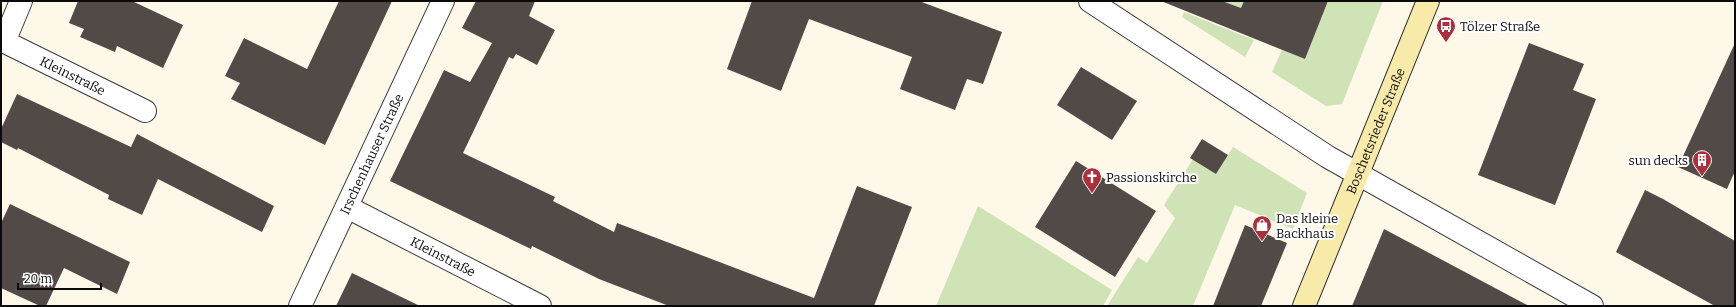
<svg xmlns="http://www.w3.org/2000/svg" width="1736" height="307" viewBox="0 0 1736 307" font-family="Bitter,serif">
<rect width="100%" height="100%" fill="#fdf8e8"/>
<g fill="#d0e3b6">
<polygon points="1222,1 1244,1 1241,8"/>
<polygon points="1328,1 1383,1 1342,104 1326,106 1272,72 1282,50 1305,59"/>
<polygon points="1184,12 1254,40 1245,57 1182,17"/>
<polygon points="1233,147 1307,193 1293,229 1235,205 1193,306 1107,306 1138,257 1147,263 1175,218 1164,205 1193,159 1216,174"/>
<polygon points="978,206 1112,290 1103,306 936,306"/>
</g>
<g fill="#514a47">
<polygon points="78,1 132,1 183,25 163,68 117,46 115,52 80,37 84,29 69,23"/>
<polygon points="339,1 392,1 325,145 231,99 240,83 225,76 244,38 307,69"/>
<polygon points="476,1 535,1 529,16 555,30 537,65 516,54 513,59 509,57 463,153 555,197 553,201 614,232 617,223 814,298 857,186 912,207 874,306 669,306 599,279 532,246 531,249 390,181 444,70 470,82 492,43 462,28"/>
<polygon points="752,1 919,1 1002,32 983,84 967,79 955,110 900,89 912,57 809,19 781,91 727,69"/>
<polygon points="1161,1 1222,1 1241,8 1244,1 1328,1 1305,59"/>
<polygon points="1529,43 1584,64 1573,90 1596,99 1555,205 1478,175"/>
<polygon points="1735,43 1735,171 1727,189 1678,167"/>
<polygon points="1081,67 1137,101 1112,140 1057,105"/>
<polygon points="17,94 131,147 137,134 274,206 262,232 158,179 142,215 108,199 109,195 18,148 17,150 1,142 1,129"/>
<polygon points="1202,139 1228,155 1216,174 1190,158"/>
<polygon points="1076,161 1156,211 1115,277 1035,227"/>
<polygon points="1645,190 1663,199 1735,241 1735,306 1715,306 1616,252"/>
<polygon points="10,204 130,262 117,294 64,268 46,306 40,306 1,288 1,223"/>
<polygon points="1245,225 1287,243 1261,306 1213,306"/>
<polygon points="1384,229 1529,306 1352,306"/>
<polygon points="352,273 420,306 336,306"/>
</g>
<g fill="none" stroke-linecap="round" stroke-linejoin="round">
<defs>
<g id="street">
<polyline points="1090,1 1328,157 1592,306"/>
<path id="s1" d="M 1,40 L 145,111"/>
<polyline points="4,42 21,1"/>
<path id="s2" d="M 347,207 L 540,306"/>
<path id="s3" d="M 300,306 L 443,1"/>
</g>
<g id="secondary">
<path id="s4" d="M 1304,306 L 1428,1"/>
</g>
</defs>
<use href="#street" stroke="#3d3d3d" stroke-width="24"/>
<use href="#secondary" stroke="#2c2c2c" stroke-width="24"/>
<use href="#street" stroke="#fff" stroke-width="22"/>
<use href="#secondary" stroke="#f8eaa8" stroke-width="22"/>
</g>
<defs>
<symbol id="bus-pin" viewBox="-11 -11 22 30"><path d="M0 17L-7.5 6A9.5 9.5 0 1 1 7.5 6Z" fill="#ac2f3d" stroke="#fff"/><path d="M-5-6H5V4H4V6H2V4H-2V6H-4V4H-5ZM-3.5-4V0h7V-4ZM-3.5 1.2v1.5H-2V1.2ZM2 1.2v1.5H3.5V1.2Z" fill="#fff"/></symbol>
<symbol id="building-pin" viewBox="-11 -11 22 30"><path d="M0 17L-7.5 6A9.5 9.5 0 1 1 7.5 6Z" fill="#ac2f3d" stroke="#fff"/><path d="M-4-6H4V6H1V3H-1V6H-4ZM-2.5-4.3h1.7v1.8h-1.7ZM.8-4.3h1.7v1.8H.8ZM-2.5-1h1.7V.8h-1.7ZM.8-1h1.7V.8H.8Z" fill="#fff"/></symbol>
<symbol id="church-pin" viewBox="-11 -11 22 30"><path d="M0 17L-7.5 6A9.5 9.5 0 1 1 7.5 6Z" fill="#ac2f3d" stroke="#fff"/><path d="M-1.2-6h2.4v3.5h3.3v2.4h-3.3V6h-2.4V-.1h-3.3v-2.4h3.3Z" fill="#fff"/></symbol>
<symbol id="shop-pin" viewBox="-11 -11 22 30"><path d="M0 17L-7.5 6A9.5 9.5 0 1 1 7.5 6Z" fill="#ac2f3d" stroke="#fff"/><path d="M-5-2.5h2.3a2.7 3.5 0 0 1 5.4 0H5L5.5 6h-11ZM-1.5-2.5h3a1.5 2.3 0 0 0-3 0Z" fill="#fff"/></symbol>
</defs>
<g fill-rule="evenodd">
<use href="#bus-pin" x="1435" y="15" width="22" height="30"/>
<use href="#building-pin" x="1691" y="149" width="22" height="30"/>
<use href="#church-pin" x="1081" y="166" width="22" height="30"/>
<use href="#shop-pin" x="1251" y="214" width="22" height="30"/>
</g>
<g text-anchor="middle" stroke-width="4" stroke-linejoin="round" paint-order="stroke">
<g font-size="13" fill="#0a0a0a" stroke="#fff" text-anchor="start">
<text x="1460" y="31">Tölzer Straße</text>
<text x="1688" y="165" text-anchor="end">sun decks</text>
<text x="1106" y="182">Passionskirche</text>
<text x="1276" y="223">Das kleine<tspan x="1276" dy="15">Backhaus</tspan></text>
</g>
<g font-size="13" fill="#0a0a0a" stroke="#fff">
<text dy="5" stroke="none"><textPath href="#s1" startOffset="80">Kleinstraße</textPath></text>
<text dy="5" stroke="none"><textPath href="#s4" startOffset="189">Boschetsrieder Straße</textPath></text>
<text dy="5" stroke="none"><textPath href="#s3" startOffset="168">Irschenhauser Straße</textPath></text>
<text dy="5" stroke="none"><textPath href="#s2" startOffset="108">Kleinstraße</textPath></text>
</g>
</g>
<rect width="1736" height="307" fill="none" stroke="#0a0a0a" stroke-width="4"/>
<path d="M18 283v6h83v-6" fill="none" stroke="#0a0a0a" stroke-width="2"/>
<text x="24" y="283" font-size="12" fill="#0a0a0a" stroke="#ffffff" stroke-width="3" paint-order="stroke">20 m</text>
</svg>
